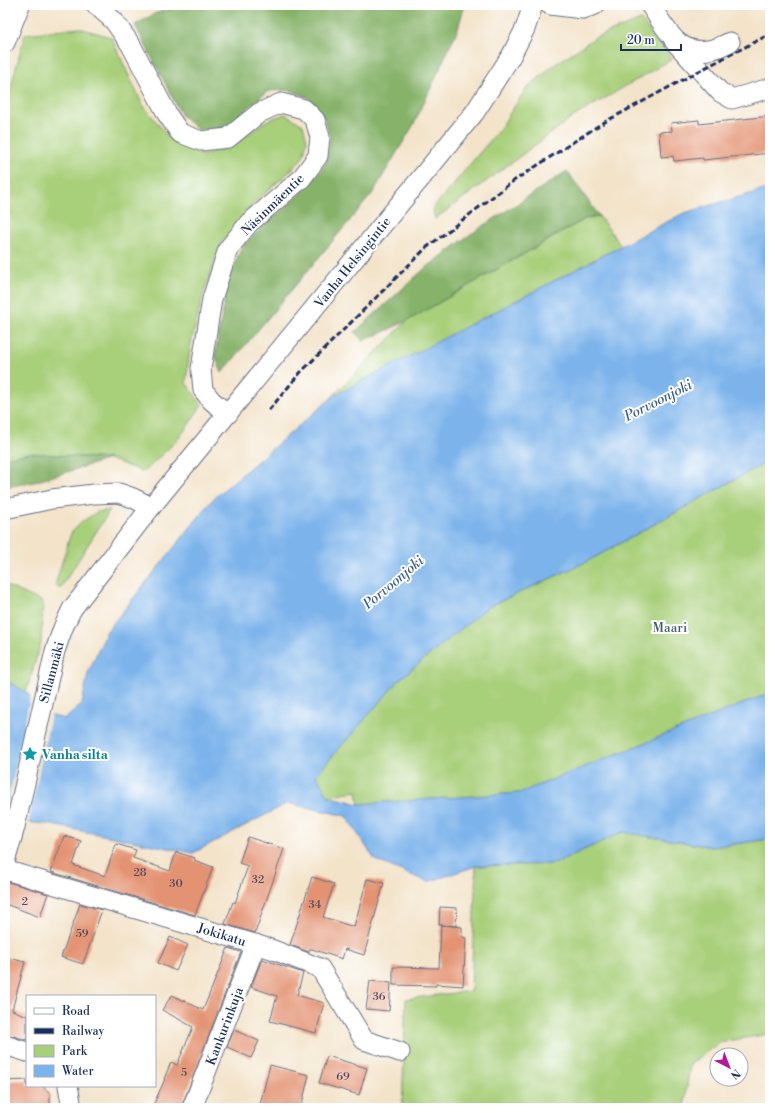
<svg xmlns="http://www.w3.org/2000/svg" width="775" height="1113" viewBox="0 0 775 1113" font-family="'Libre Bodoni',serif">
<rect width="100%" height="100%" fill="#fff"/>
<filter id="ink" filterUnits="userSpaceOnUse"><feTurbulence type="fractalNoise" baseFrequency=".025" numOctaves="2"/><feDisplacementMap in="SourceGraphic" scale="8" xChannelSelector="R" yChannelSelector="G"/><feConvolveMatrix kernelMatrix="1 2 1 2 8 2 1 2 1" color-interpolation-filters="sRGB"/></filter>
<filter id="wash" filterUnits="userSpaceOnUse"><feTurbulence type="fractalNoise" baseFrequency=".012" numOctaves="4" result="noise"/><feDisplacementMap in="SourceGraphic" scale="16" xChannelSelector="R" yChannelSelector="G"/><feGaussianBlur stdDeviation="0.9" result="paint"/><feColorMatrix in="noise" values="0 0 0 0 0 0 0 0 0 0 0 0 0 0 0 0 0 1.4 0 .05"/><feComposite in="paint" operator="in"/></filter>
<g filter="url(#wash)">
<rect width="100%" height="100%" fill="#f3e3c9"/>
<g fill="#a8cf79" stroke="#627f6c">
<polygon points="641,20 672,59 573,117 435,219 433,208 499,130 526,89 554,65 596,37"/>
<polygon points="79,28 111,37 142,104 171,140 202,155 231,147 266,121 285,114 303,125 307,141 303,157 290,171 253,204 221,243 203,296 190,347 186,383 202,405 180,437 144,472 109,459 29,453 5,458 5,109 25,34"/>
<polygon points="599,216 621,246 330,399 407,321 587,218"/>
<polygon points="770,460 770,693 520,793 359,804 357,791 328,796 316,775 400,678 488,607 588,561"/>
<polygon points="110,510 60,589 55,585 71,533 84,520 98,512"/>
<polygon points="5,585 43,602 41,643 26,692 5,680"/>
<polygon points="623,832 711,847 770,839 770,1034 720,1042 690,1064 684,1108 402,1108 406,999 471,991 476,866 553,864"/>
</g>
<g fill="#86b269" stroke="#507064">
<polygon points="184,5 465,5 457,31 414,124 372,194 222,373 215,356 228,280 242,246 305,189 326,163 330,137 324,118 309,98 290,90 268,91 224,128 198,130 182,116 135,25 156,13"/>
<polygon points="567,171 599,216 586,218 407,321 363,341 355,332 422,271 468,236"/>
<polygon points="29,453 109,459 34,482 5,487 5,458"/>
</g>
<polygon fill="#7bb3eb" stroke="#4b71a4" points="770,188 770,460 588,561 488,607 400,679 316,775 328,796 359,804 519,793 770,693 770,839 712,847 623,832 553,864 476,866 428,882 375,860 346,816 288,803 193,853 47,824 5,821 5,680 26,692 49,715 65,719 82,704 88,673 107,631 213,499 335,395 684,213"/>
<polygon fill="#f3e3c9" points="31,694 51,714 28,825 5,823 5,816"/>
<g id="blocks">
<g fill="#e39372">
<polygon points="770,116 770,153 703,160 703,158 674,161 673,156 661,157 659,132 672,131 671,123 699,120 699,124"/>
<polygon points="64,836 81,841 73,865 105,876 116,844 136,850 133,858 170,871 176,852 195,858 194,860 213,867 195,915 51,872"/>
<polygon points="248,837 284,849 255,933 225,924 233,902 235,903 248,866 239,863"/>
<polygon points="312,877 334,884 323,917 354,927 367,879 384,883 364,955 345,949 342,959 312,949 309,949 309,952 290,945"/>
<polygon points="5,881 48,894 40,917 5,904"/>
<polygon points="80,904 102,910 83,964 61,957"/>
<polygon points="440,907 457,908 456,926 439,925"/>
<polygon points="441,925 462,927 462,937 466,938 463,986 436,984 436,986 393,985 393,967 439,968"/>
<polygon points="170,937 188,945 176,971 158,963"/>
<polygon points="228,948 241,952 181,1108 152,1108 165,1079 164,1079 171,1062 177,1065 193,1027 162,1010 172,995 203,1010"/>
<polygon points="5,957 25,962 12,1010 27,1016 27,1040 5,1034"/>
<polygon points="262,959 303,973 297,995 324,1003 316,1033 270,1021 277,996 251,987"/>
<polygon points="370,981 391,983 389,1011 366,1009"/>
<polygon points="234,1030 259,1041 251,1058 227,1047"/>
<polygon points="327,1056 367,1068 359,1095 319,1083"/>
<polygon points="270,1065 309,1075 301,1108 259,1108"/>
<polygon points="27,1080 27,1086 42,1086 50,1093 50,1108 5,1107 5,1081"/>
</g>
</g>
</g>
<g filter="url(#ink)">
<use href="#blocks" fill-opacity="0" stroke="#676e83" stroke-width="1"/>
<g fill="none" stroke-linecap="round" stroke-linejoin="round">
<defs>
<g id="minor">
<polyline points="96,5 114,21 131,45 167,114 180,133 201,141 228,138 259,113 281,103 304,109 315,120 320,137 318,156 301,179 249,223 228,249 212,299 201,369 203,390 212,401 228,414"/>
<polyline points="550,5 583,9 595,5"/>
<path d="M 650,5 C 666,28 678,58 713,49 C 718,48 724,45 730,42"/>
<polyline points="674,41 720,92 732,99 770,88"/>
<polyline points="5,43 20,5"/>
<polyline points="5,509 52,499 94,494 119,493 133,498 151,507"/>
<polyline points="5,862 15,827 55,651 63,628 72,609 151,507 475,112 511,56 525,29 533,5"/>
<polyline points="5,870 271,949 320,968 364,1040 400,1052"/>
<polyline points="5,1045 27,1052"/>
<polyline points="68,1086 72,1108"/>
<polyline points="192,1108 256,944"/>
</g>
</defs>
<use href="#minor" stroke="#676e83" stroke-width="21"/>
<use href="#minor" stroke="#fff" stroke-width="19"/>
<polyline stroke="#1b2f5e" stroke-width="3" stroke-dasharray="6 3" stroke-linecap="butt" points="269,410 300,373 426,248 512,182 601,124 701,70 770,34"/>
</g>
</g>
<defs>
<symbol id="sight-bare" viewBox="-9 -9 18 18"><path d="M0-6L1.8-2.2L6-1.7L2.9 1.2L3.7 5.4L0 3.3L-3.7 5.4L-2.9 1.2L-6-1.7L-1.8-2.2Z" fill="#0f9aa8" stroke="#fff" stroke-width="2.5" paint-order="stroke"/></symbol>
</defs>
<g fill-rule="evenodd">
<use href="#sight-bare" x="19" y="743" width="22" height="22"/>
</g>
<g text-anchor="middle" stroke-width="4" stroke-linejoin="round" paint-order="stroke">
<g font-size="11" fill="#4d4863">
<text x="140" y="876">28</text>
<text x="258" y="883">32</text>
<text x="176" y="887">30</text>
<text x="25" y="905">2</text>
<text x="315" y="908">34</text>
<text x="82" y="937">59</text>
<text x="379" y="1000">36</text>
<text x="184" y="1076">5</text>
<text x="343" y="1080">69</text>
</g>
<g font-size="13" fill="#1b2f5e" stroke="#fff">
<text transform="translate(272 204) rotate(-44)" y="5">Näsinmäentie</text>
<text transform="translate(352 262) rotate(-51)" y="5">Vanha Helsingintie</text>
<text transform="translate(51 672) rotate(-75)" y="5">Sillanmäki</text>
<text transform="translate(222 934) rotate(17)" y="5">Jokikatu</text>
<text transform="translate(224 1026) rotate(-69)" y="5">Kankurinkuja</text>
</g>
<g font-size="13" fill="#455f66" stroke="#fff">
<text x="670" y="632">Maari</text>
</g>
<g font-size="13" font-weight="bold" fill="#0d838f" stroke="#fff" text-anchor="start">
<text x="42" y="759">Vanha silta</text>
</g>
<g font-size="14" font-style="italic" fill="#3d5d8f" stroke="#fff">
<text transform="translate(658 400) rotate(-27)" y="5">Porvoonjoki</text>
<text transform="translate(393 582) rotate(-40)" y="5">Porvoonjoki</text>
</g>
</g>
<rect width="775" height="1113" fill="none" stroke="#fff" stroke-width="20"/>
<rect x="26" y="995" width="130" height="92" fill="#ffffff" stroke="#a4acbf"/>
<rect x="34" y="1008" width="20" height="6" fill="#ffffff" stroke="#a4acbf"/>
<text x="62" y="1015" font-size="12" fill="#1b2f5e">Road</text>
<rect x="34" y="1028" width="20" height="6" fill="#1b2f5e" stroke="#a4acbf"/>
<text x="62" y="1035" font-size="12" fill="#1b2f5e">Railway</text>
<rect x="34" y="1045" width="20" height="12" fill="#a8cf79" stroke="#a4acbf"/>
<text x="62" y="1055" font-size="12" fill="#1b2f5e">Park</text>
<rect x="34" y="1065" width="20" height="12" fill="#7bb3eb" stroke="#a4acbf"/>
<text x="62" y="1075" font-size="12" fill="#1b2f5e">Water</text>
<g transform="translate(729 1067) rotate(138)"><circle r="19" fill="#ffffff" stroke="#a4acbf"/>
<path d="M0-3L7 15L0 10L-7 15Z" fill="#b5179e"/>
<text y="-6" font-size="11" font-weight="bold" text-anchor="middle" fill="#1b2f5e">N</text>
</g>
<path d="M621 44v6h60v-6" fill="none" stroke="#1b2f5e" stroke-width="2"/>
<text x="627" y="44" font-size="12" fill="#1b2f5e" stroke="#ffffff" stroke-width="3" paint-order="stroke">20 m</text>
</svg>
